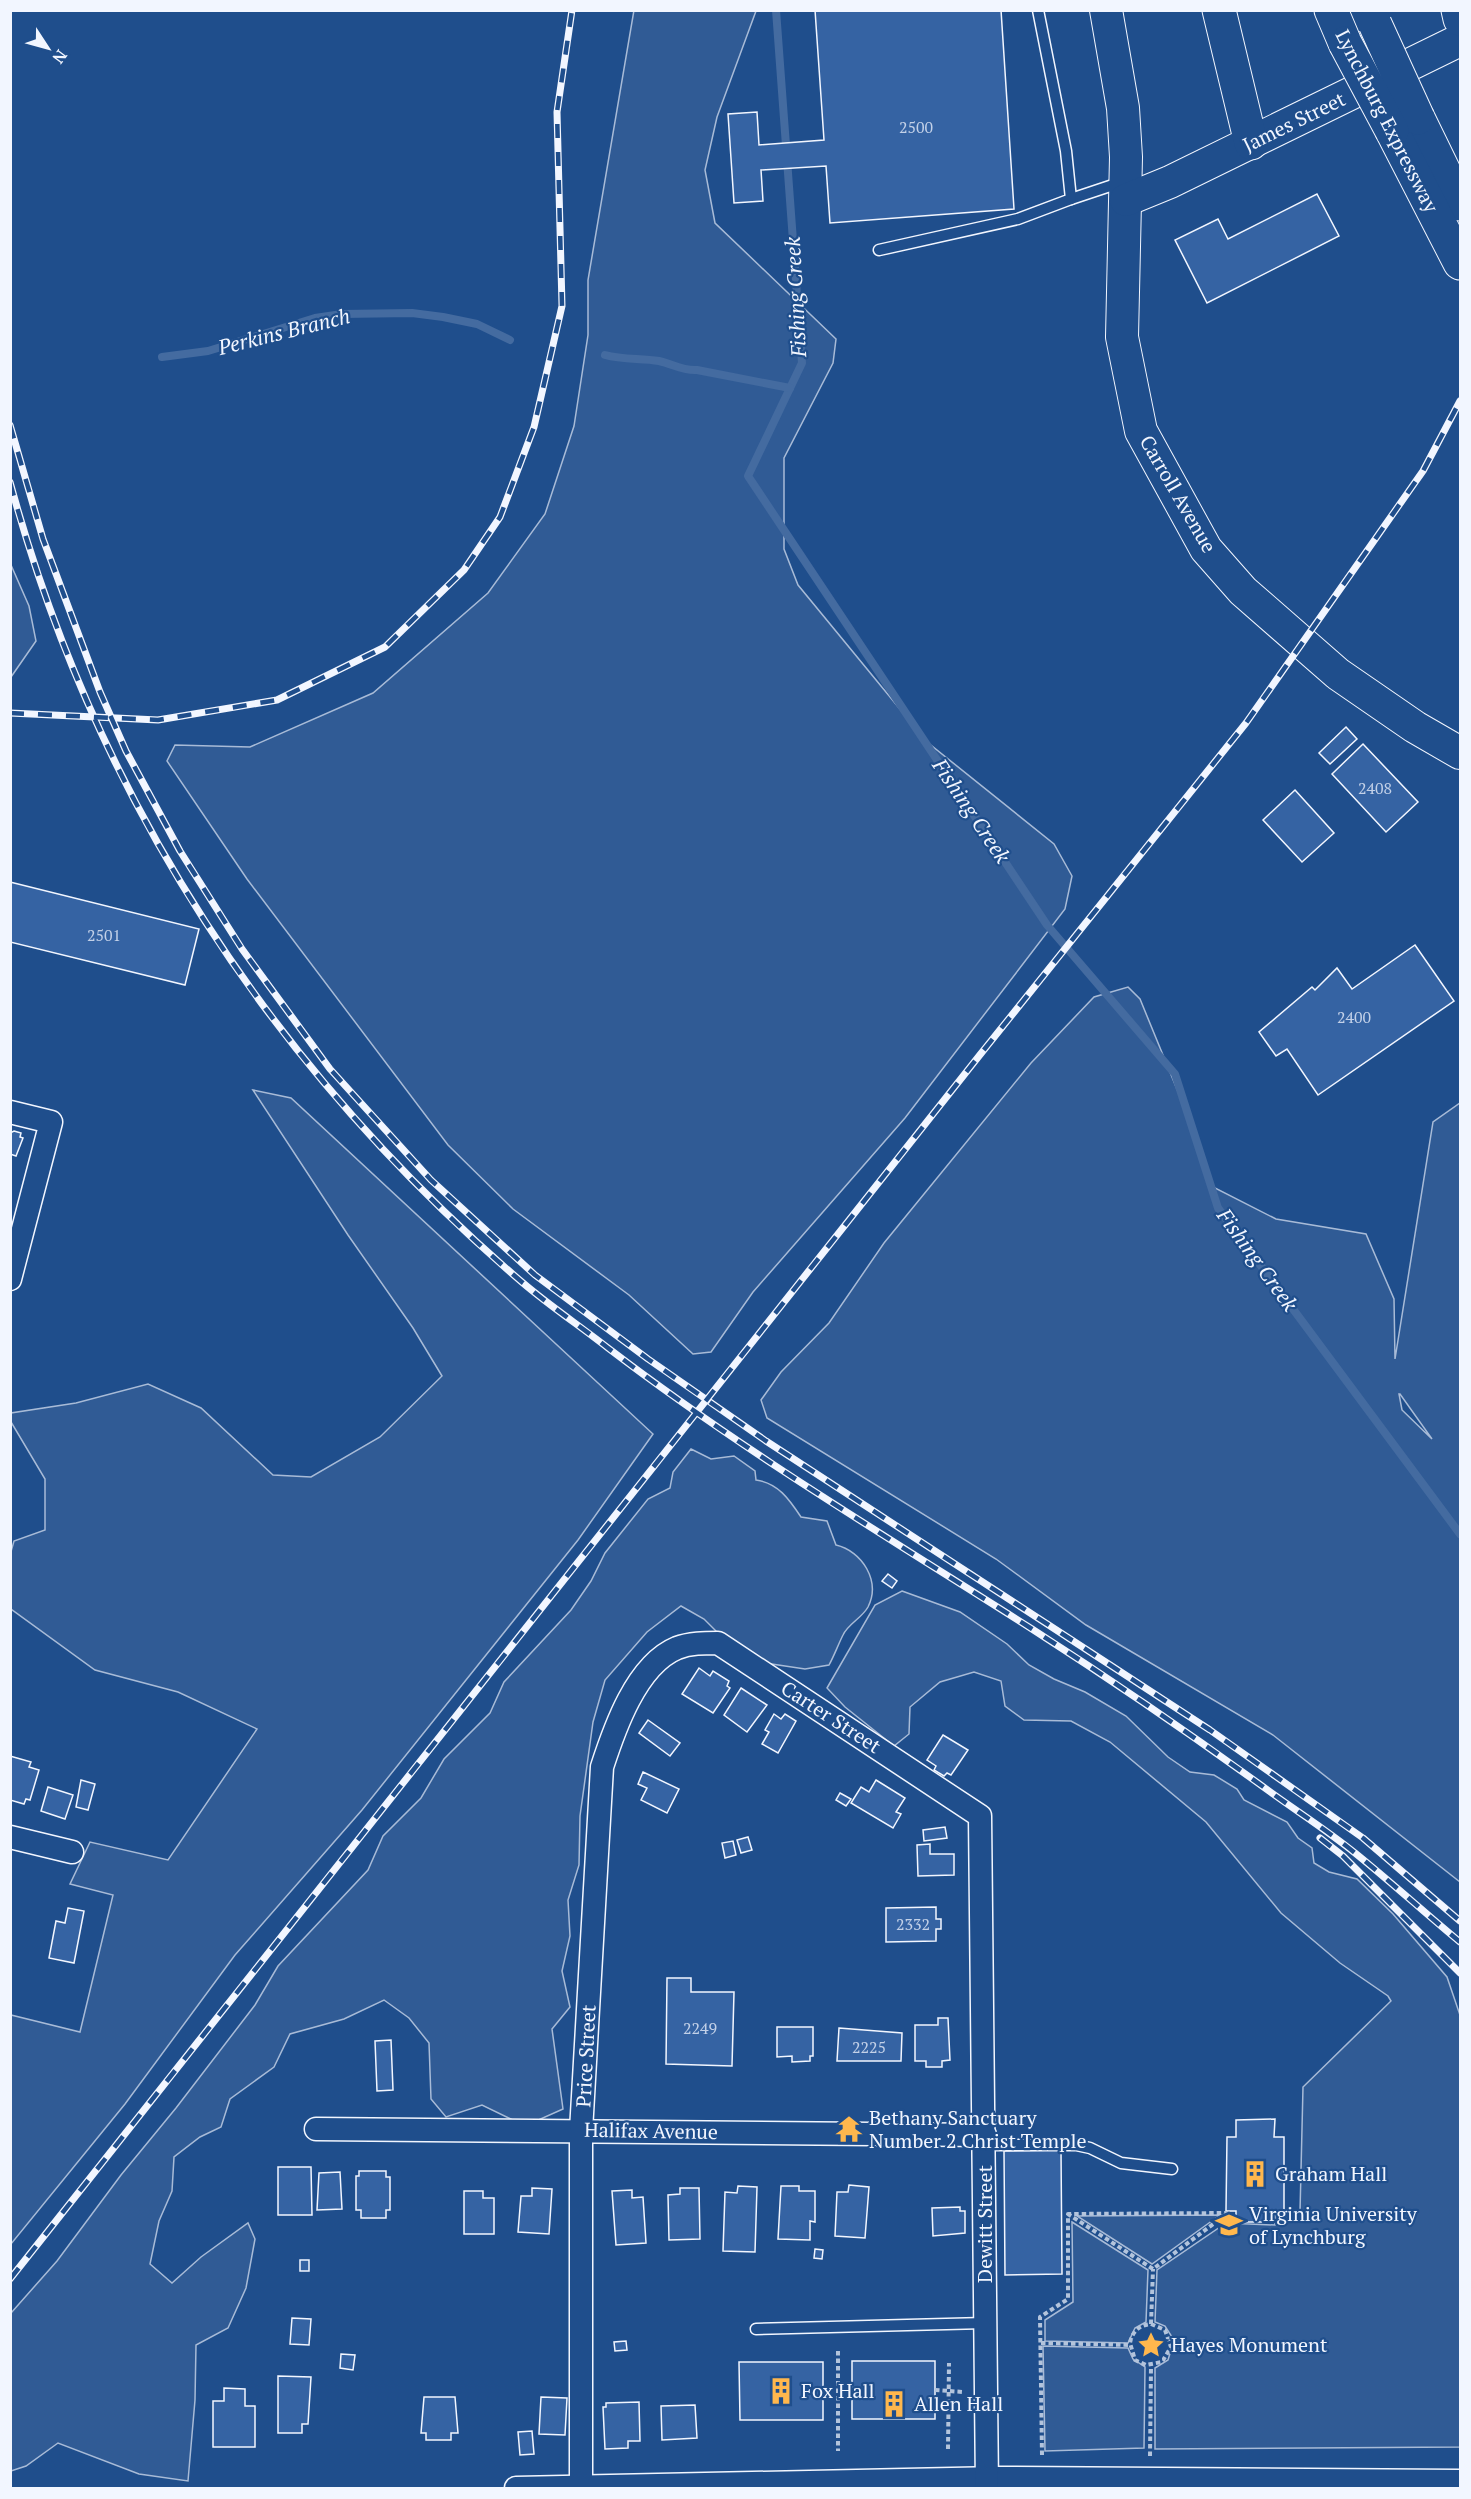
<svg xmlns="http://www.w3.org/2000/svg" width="1471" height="2499" viewBox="0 0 1471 2499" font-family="'PT Serif',serif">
<rect width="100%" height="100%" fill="#1f4e8c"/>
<g fill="#305b95" stroke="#a8bbd7" stroke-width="1.5" fill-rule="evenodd">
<polygon points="634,10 756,11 717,117 705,170 715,223 836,339 833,363 784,458 784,549 798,585 927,742 1054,844 1072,876 1065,909 905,1118 753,1292 711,1352 693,1354 629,1295 513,1209 448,1145 247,879 167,761 175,745 250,747 373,693 488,593 545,514 574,426 588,335 588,280"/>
<polygon points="11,565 29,606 36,641 11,677"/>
<path d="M 1128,987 L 1140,999 L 1197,1138 L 1211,1186 L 1276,1219 L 1366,1234 L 1394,1299 L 1395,1359 L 1433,1122 L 1460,1103 L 1460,1882 L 1273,1735 L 1086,1625 L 996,1559 L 767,1418 L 761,1400 L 781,1372 L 829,1323 L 884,1243 L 1031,1063 L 1094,997 ZM 1399,1394 L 1400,1394 L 1432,1439 L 1402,1410 Z"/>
<polygon points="253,1090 291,1098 653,1434 578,1540 362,1810 235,1955 125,2104 11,2244 11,2015 80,2032 113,1895 70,1884 90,1842 168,1860 257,1729 178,1692 95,1670 11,1609 10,1555 14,1541 45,1530 45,1479 11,1422 11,1413 76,1403 148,1384 201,1408 273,1475 311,1477 380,1437 442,1376 413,1328 348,1235"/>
<path d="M 691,1449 L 711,1459 L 734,1456 L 755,1471 L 756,1480 C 778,1483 789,1499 801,1517 L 827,1521 L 836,1545 C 862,1551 881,1581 868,1607 C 862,1618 848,1624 843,1635 C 838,1645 834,1656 829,1665 L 805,1669 L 765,1663 L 727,1642 L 704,1619 L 681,1606 L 647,1632 L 605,1680 L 593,1722 L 580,1816 L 579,1865 L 568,1900 L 570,1936 L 562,1971 L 570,2007 L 552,2029 L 563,2109 L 525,2126 L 482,2105 L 446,2117 L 431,2099 L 429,2043 L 409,2018 L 384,2000 L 344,2019 L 290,2034 L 274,2067 L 230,2099 L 221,2127 L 200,2137 L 174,2157 L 172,2191 L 159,2221 L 150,2264 L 172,2283 L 201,2257 L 248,2223 L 255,2239 L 246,2288 L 228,2328 L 196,2345 L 195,2400 L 188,2481 L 139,2474 L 58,2443 L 26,2466 L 11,2471 L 11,2313 L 57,2261 L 121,2175 L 176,2108 L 255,2005 L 278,1966 L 368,1870 L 383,1836 L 421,1798 L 444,1759 L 490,1713 L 504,1682 L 571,1610 L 591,1581 L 605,1553 L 648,1499 L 670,1488 L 673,1472 Z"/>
<polygon points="902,1591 960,1612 1007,1644 1029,1665 1054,1679 1085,1692 1126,1716 1168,1757 1190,1772 1214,1775 1237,1789 1244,1800 1287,1822 1298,1838 1312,1848 1314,1863 1329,1872 1357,1879 1393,1914 1447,1977 1460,2015 1460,2447 1155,2449 1155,2368 1168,2360 1174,2340 1165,2326 1155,2322 1157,2270 1226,2223 1275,2225 1275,2213 1300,2212 1303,2087 1391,2001 1388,1996 1340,1963 1281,1913 1206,1822 1110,1742 1071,1721 1024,1720 1005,1706 1001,1681 974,1672 940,1682 910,1707 909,1734 894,1746 845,1707 827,1688 875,1605"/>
<polygon points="1220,2215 1152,2264 1077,2216"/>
<polygon points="1072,2222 1148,2270 1146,2322 1135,2328 1128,2343 1045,2341 1045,2320 1073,2302"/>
<polygon points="1043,2346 1128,2348 1133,2359 1145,2367 1144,2448 1045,2451"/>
</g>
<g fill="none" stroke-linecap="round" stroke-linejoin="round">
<g stroke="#446ba0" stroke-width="8">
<polyline points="776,10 802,363 748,476 1047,925 1175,1074 1218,1208 1460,1534"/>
<path d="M 605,355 C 623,360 641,358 659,361 C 673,364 682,371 697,370 L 790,388"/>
<polyline points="162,357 208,351 315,318 342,314 412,313 443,317 477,324 510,340"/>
</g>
</g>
<g fill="#3563a3" stroke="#f2f6ff" stroke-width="1.5">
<polygon points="815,10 1001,10 1014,209 830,223 826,166 761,170 763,201 734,203 728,114 757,112 759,145 824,140"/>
<polygon points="1317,194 1339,236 1207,303 1175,240 1218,219 1228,239"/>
<polygon points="1346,727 1357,739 1330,764 1319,753"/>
<polygon points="1363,744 1418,802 1386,832 1332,774"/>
<polygon points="1295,790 1334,833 1302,862 1263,820"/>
<polygon points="10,882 199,929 185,985 10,942"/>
<polygon points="1415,945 1454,1001 1318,1095 1287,1049 1276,1056 1259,1032 1312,987 1315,990 1337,968 1352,989"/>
<polygon points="14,1131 21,1133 20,1137 23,1138 16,1156 10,1154 10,1133"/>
<polygon points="888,1574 897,1581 892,1588 882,1581"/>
<polygon points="699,1668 710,1676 713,1671 729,1681 727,1686 730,1688 713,1713 682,1694"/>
<polygon points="741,1688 767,1705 747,1732 724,1715"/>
<polygon points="774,1714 781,1719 785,1714 796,1721 778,1753 762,1744 769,1732 765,1730"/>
<polygon points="648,1720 680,1743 670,1756 639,1733"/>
<polygon points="943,1735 968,1750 951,1775 947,1773 944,1776 934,1770 936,1766 927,1760"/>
<polygon points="10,1756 31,1762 29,1767 39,1770 30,1800 26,1799 24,1804 10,1800"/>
<polygon points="643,1772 679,1789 667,1813 641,1800 647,1788 638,1784"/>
<polygon points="81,1780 95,1784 88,1810 76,1807"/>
<polygon points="876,1780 905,1798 896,1812 901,1814 893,1828 851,1803 861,1787 869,1792"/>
<polygon points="48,1787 73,1795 65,1819 41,1811"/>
<polygon points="840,1793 851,1799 846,1806 836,1800"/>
<polygon points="945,1827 947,1838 924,1841 923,1830"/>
<polygon points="748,1837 752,1850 741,1853 737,1840"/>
<polygon points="733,1841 736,1855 725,1858 722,1843"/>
<polygon points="930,1844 930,1854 954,1854 954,1875 918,1876 917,1845"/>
<polygon points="936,1907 936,1919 941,1919 941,1929 936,1929 936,1941 886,1942 886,1908"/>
<polygon points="68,1908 84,1911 74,1963 49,1958 56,1921 65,1923"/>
<polygon points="667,1978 691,1978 691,1992 734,1992 732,2066 666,2064"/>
<polygon points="938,2018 948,2018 950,2060 942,2061 942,2067 926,2067 926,2061 915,2061 915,2025 938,2025"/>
<polygon points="777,2027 813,2027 813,2056 810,2056 810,2061 792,2062 792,2056 777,2057"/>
<polygon points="839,2028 902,2033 901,2061 837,2061"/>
<polygon points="391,2040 393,2090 377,2091 375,2041"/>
<polygon points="1275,2119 1274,2137 1284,2137 1284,2211 1272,2211 1272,2222 1236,2222 1236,2211 1226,2211 1227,2137 1236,2137 1236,2120"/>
<polygon points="1061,2150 1062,2274 1005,2275 1004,2151"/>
<polygon points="278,2167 311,2167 312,2215 278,2215"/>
<polygon points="359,2171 386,2171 386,2177 390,2177 390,2210 386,2210 386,2218 361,2218 361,2210 356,2210 356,2176 359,2176"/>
<polygon points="340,2172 342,2209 317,2210 319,2173"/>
<polygon points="849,2185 869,2187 865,2238 835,2236 837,2192 848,2192"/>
<polygon points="738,2186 757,2187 755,2252 723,2251 725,2192 737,2193"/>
<polygon points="781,2186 799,2186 799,2191 815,2191 815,2222 810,2221 810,2240 778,2239"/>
<polygon points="532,2188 552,2189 549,2234 518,2232 521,2196 532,2196"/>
<polygon points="680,2188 699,2188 700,2239 669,2240 668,2195 680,2194"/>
<polygon points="632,2190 632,2198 643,2197 646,2243 616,2245 612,2191"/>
<polygon points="464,2191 483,2191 483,2198 494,2198 494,2234 464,2234"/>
<polygon points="960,2207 960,2211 965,2211 965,2233 933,2236 932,2208"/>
<polygon points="815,2249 823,2250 822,2259 814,2258"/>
<rect x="300" y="2260" width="9" height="11"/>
<polygon points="292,2318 311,2319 309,2345 290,2344"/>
<polygon points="626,2341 627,2350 615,2351 614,2342"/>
<polygon points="341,2354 355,2355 353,2370 340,2368"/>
<rect x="852" y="2361" width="83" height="58"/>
<polygon points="739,2362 823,2362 823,2420 740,2420"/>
<polygon points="278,2376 311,2377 308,2424 302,2424 302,2433 278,2433"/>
<polygon points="224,2388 245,2389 245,2406 255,2406 255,2447 213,2447 213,2401 224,2401"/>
<polygon points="424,2397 455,2397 458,2433 451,2433 451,2440 426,2440 426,2433 421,2433"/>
<polygon points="541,2397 567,2398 565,2435 539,2434"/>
<polygon points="639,2402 640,2441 628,2441 628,2448 605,2449 603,2407 606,2407 606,2403"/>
<polygon points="695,2405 697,2438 662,2440 661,2406"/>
<polygon points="532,2431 534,2454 520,2455 518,2432"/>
</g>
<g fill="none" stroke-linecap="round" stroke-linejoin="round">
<defs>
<g id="lane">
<polyline points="1071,199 1122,182"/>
<polyline points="879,250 1018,219 1071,199 1066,151 1038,10"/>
<polyline points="985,2145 1076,2145 1090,2148 1121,2163 1172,2169"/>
<polyline points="756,2329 985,2323"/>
</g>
<g id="street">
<polyline points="10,1112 51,1122 10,1279"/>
<polyline points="10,1837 72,1852"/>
<polyline points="316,2129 985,2135"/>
<polyline points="516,2488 999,2478 1460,2481"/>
<path d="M 581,2488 L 581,2131 L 602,1767 C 614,1730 636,1665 677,1648 C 690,1643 704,1643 718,1643 L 980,1816 L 987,2488"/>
</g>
<g id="secondary">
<polyline points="1106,10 1123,108 1126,157 1122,337 1141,431 1206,549 1243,591 1338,674 1415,727 1460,753"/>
<polyline points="1126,200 1170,182 1460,40"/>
</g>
<g id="highway">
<polyline points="1219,10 1251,143"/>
<polyline points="1331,10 1345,43"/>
<polyline points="1458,10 1460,19"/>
<polyline points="1418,118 1460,204"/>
<polyline points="1392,131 1460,263"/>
</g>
</defs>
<use href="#lane" stroke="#f2f6ff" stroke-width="13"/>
<use href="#street" stroke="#f2f6ff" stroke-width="25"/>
<use href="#secondary" stroke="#f2f6ff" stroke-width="34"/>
<use href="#highway" stroke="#f2f6ff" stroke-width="35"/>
<g stroke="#b3c4dc" stroke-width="4" stroke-dasharray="4.5 3" stroke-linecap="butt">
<path d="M 1151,2324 L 1165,2330 L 1171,2347 L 1162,2362 L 1146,2365 L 1135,2360 L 1130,2343 C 1132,2332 1139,2325 1151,2324 L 1153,2269"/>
<polyline points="1041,2343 1130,2345"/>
<polyline points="838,2351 838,2451"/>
<polyline points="935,2390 963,2392"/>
<polyline points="948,2449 949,2363"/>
<polyline points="1042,2455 1040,2317 1068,2299 1068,2214 1228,2213 1153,2269 1068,2214"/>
<polyline points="1150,2456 1151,2366"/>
</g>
<use href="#lane" stroke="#1f4e8c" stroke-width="10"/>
<use href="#street" stroke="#1f4e8c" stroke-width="22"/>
<use href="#secondary" stroke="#1f4e8c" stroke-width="32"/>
<use href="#highway" stroke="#1f4e8c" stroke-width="33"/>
<defs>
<g id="rail">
<polyline points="10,425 43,539 100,692 126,751 180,851 242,949 330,1069 431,1180 535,1275 648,1359 766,1441 1210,1730 1363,1838 1460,1921"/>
<path d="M 10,482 C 96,800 274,1070 523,1283 C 550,1306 580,1326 608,1348 C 743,1451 889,1538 1032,1629 C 1113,1681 1192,1735 1269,1791 C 1298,1812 1328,1831 1355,1853 C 1391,1882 1425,1913 1460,1942"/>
<polyline points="10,713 158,720 277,700 385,647 464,570 500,517 534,427 562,306 557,112 572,10"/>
<polyline points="1320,1838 1343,1856 1460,1973"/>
<polyline points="10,2279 979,1056 1246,723 1423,471 1460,401"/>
</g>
</defs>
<use href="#rail" stroke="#f2f6ff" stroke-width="7"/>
<use href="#rail" stroke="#1f4e8c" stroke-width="4.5" stroke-dasharray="14" stroke-linecap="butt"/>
<defs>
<g id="highway-bridge">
<polyline points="1375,24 1418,118"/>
<polyline points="1345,43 1392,131"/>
</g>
</defs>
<use href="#highway-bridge" stroke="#f2f6ff" stroke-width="35" stroke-linecap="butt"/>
<use href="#highway-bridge" stroke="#1f4e8c" stroke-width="33"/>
</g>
<defs>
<symbol id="temple-bare" viewBox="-9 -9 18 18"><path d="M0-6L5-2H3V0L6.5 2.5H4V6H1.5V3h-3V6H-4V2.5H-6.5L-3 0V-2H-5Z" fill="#ffb74d" stroke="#1f4e8c" stroke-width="2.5" paint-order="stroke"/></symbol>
<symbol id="building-bare" viewBox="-9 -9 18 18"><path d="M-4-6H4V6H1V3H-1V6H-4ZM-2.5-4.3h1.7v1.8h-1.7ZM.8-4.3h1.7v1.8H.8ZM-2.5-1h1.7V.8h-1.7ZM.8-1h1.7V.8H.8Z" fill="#ffb74d" stroke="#1f4e8c" stroke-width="2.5" paint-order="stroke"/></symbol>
<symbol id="university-bare" viewBox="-9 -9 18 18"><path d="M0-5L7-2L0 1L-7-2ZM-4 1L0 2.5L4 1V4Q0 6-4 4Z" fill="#ffb74d" stroke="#1f4e8c" stroke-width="2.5" paint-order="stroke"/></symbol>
<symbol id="sight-bare" viewBox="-9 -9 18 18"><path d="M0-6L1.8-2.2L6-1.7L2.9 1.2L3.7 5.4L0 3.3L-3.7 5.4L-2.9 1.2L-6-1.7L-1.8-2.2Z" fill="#ffb74d" stroke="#1f4e8c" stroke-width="2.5" paint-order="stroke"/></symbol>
</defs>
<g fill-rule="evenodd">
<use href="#temple-bare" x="830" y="2110" width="38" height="38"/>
<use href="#building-bare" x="1236" y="2155" width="38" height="38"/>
<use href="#university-bare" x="1210" y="2206" width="38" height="38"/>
<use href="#sight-bare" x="1132" y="2326" width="38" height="38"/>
<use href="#building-bare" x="762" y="2372" width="38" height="38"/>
<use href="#building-bare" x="875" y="2385" width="38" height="38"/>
</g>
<g text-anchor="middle" stroke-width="4.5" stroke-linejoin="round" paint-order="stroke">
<g font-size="16" fill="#c3d1e8">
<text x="916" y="133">2500</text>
<text x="1375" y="794">2408</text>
<text x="104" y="941">2501</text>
<text x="1354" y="1023">2400</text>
<text x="913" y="1930">2332</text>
<text x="700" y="2034">2249</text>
<text x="869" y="2053">2225</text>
</g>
<g font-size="20" fill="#f2f6ff" stroke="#1f4e8c">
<text transform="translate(1387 121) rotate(63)" y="7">Lynchburg Expressway</text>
<text transform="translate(1294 122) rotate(-26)" y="7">James Street</text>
<text transform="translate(1178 494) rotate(60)" y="7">Carroll Avenue</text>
<text transform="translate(831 1717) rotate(33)" y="7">Carter Street</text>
<text transform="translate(586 2056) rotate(-87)" y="7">Price Street</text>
<text transform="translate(651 2131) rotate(1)" y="7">Halifax Avenue</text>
<text transform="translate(985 2224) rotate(-90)" y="7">Dewitt Street</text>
</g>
<g font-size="20" fill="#f2f6ff" stroke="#1f4e8c" text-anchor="start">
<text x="869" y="2125">Bethany Sanctuary<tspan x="869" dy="23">Number 2 Christ Temple</tspan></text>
<text x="1275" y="2181">Graham Hall</text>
<text x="1249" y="2221">Virginia University<tspan x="1249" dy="23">of Lynchburg</tspan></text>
<text x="1171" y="2352">Hayes Monument</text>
<text x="801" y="2398">Fox Hall</text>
<text x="914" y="2411">Allen Hall</text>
</g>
<g font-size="21" font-style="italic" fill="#f2f6ff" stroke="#1f4e8c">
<text transform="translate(796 297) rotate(-93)" y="7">Fishing Creek</text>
<text transform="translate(284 332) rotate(-14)" y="7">Perkins Branch</text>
<text transform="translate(971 811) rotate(56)" y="7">Fishing Creek</text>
<text transform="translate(1257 1260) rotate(54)" y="7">Fishing Creek</text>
</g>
</g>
<rect width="1471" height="2499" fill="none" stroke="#f2f6ff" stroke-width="24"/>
<g transform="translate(48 48) rotate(126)" stroke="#1f4e8c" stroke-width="4.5" paint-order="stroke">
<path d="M0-4.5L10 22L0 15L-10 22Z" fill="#f2f6ff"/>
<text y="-9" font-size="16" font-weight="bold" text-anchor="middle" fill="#f2f6ff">N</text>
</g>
</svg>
